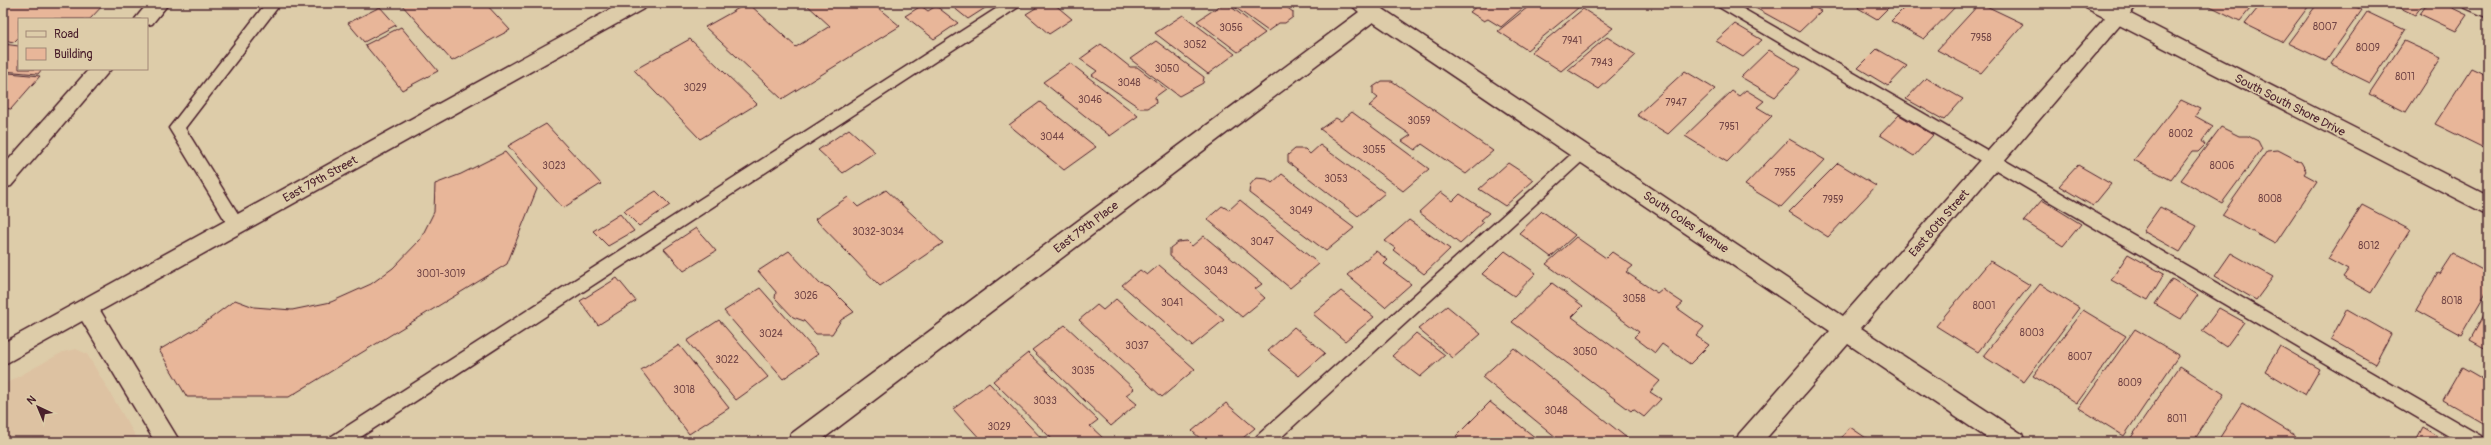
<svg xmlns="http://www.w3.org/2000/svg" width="2491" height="445" viewBox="0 0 2491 445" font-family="Pangolin,sans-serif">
<rect width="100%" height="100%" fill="#ddcca9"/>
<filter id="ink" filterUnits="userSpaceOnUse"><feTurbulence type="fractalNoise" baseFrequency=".025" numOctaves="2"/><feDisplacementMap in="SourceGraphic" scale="8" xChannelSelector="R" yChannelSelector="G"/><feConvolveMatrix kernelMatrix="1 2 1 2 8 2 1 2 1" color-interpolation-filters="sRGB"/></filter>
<g filter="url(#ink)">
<polygon fill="#ddc2a2" points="76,349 87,354 139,442 3,442 3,385 63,352"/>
<g fill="#e8b699" stroke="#4a1f2b">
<polygon points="3,3 105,3 90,19 19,19 19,37 14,42 3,40"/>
<polygon points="403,3 485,3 510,30 452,61 401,4"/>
<polygon points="748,3 796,47 830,26 805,3 872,3 900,26 782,99 705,27"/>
<polygon points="948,3 993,3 968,19"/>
<polygon points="1044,3 1053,3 1072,19 1049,34 1026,14"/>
<polygon points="1224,3 1226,3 1265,33 1238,52 1197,21"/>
<polygon points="1229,3 1281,3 1293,12 1293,17 1285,23 1279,23 1268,31"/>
<polygon points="1480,3 1529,3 1501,27 1488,19 1484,21 1470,12"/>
<polygon points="1533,3 1584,3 1527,50 1498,31"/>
<polygon points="1752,3 1806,3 1821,11 1799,32 1750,5"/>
<polygon points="1859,3 1893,3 1877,19 1858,8 1861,4"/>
<polygon points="1909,3 1959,3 1924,39 1891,21"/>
<polygon points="1980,3 2024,24 1981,73 1937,50"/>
<polygon points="2204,3 2255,3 2240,21"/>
<polygon points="2262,3 2311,3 2282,42 2245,24"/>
<polygon points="2318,3 2348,3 2362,10 2326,61 2288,43"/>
<polygon points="2390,3 2424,3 2415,15"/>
<polygon points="2428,3 2442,3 2467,15 2456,31 2420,14"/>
<polygon points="921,6 928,11 936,6 958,23 934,39 905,16"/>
<polygon points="380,7 396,25 364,42 348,23"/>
<polygon points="1583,9 1613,28 1561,71 1531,52"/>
<polygon points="2367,12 2405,30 2370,83 2331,64"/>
<polygon points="1183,15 1235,54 1208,74 1155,33"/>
<polygon points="1735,24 1762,40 1743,57 1716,41"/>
<polygon points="401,27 438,71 402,90 365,45"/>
<polygon points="1607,37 1636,55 1599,89 1568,70"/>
<polygon points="690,39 757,104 700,139 634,70"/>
<polygon points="1156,41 1204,77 1203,83 1179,96 1130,59"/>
<polygon points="2404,41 2441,58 2406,112 2369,94"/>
<polygon points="3,44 19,46 19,69 42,69 38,74 3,71"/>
<polygon points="1101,44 1130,67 1137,67 1166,89 1155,97 1156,103 1148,108 1140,108 1092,75 1097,71 1080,59"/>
<polygon points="1877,49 1907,66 1888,86 1858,68"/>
<polygon points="1769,50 1801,69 1775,97 1741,77"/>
<polygon points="1070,63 1138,116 1110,136 1043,82"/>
<polygon points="2471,68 2488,76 2488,150 2435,124"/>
<polygon points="1685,71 1715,89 1668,134 1637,115"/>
<polygon points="9,73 40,76 11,109 3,108 3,74"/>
<polygon points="1926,78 1963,99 1944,120 1906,99"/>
<polygon points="1382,81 1392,81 1493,151 1466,174 1422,144 1415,150 1402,141 1411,135 1369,106 1378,98 1373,94 1373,87"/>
<polygon points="1746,90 1764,101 1757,107 1772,116 1727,162 1685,136 1732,91 1739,96"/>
<polygon points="2181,100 2200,109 2195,116 2213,126 2202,141 2205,145 2198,152 2192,152 2171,180 2134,160"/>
<polygon points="1040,102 1096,147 1064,170 1009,125"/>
<polygon points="1352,112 1429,169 1403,191 1320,129 1336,118 1341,121"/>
<polygon points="1899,115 1933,135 1914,156 1880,135"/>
<polygon points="546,124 601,184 563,208 508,146"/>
<polygon points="2221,127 2239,136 2248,136 2258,141 2262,149 2222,203 2181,180"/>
<polygon points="849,129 875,152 843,173 818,150"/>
<polygon points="1789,139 1825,160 1781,207 1745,185"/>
<polygon points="1320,145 1385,193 1358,216 1288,162 1288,155 1295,149 1305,149 1310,154"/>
<polygon points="2278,150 2301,162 2306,171 2304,174 2317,181 2275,244 2222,215 2267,151"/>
<polygon points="505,152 537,189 507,264 289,397 187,397 159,350 199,327 235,300 254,307 292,310 331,302 371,284 393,268 420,240 434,212 435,184 461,174"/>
<polygon points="1508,163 1534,180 1505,206 1479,189"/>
<polygon points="1838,163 1876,186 1828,237 1789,212"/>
<polygon points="2078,165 2111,184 2093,206 2059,186"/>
<polygon points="1282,174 1354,228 1326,251 1249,193 1250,185 1256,178 1267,179 1272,183"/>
<polygon points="886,190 943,243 880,286 815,219 848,197 858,207"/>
<polygon points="656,191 670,205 639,226 624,211"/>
<polygon points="1441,192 1453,201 1460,194 1489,213 1481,220 1484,222 1460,244 1419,212"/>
<polygon points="1240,200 1319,264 1290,288 1207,219 1222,206 1229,210"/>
<polygon points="2042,200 2081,224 2063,246 2024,221"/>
<polygon points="2362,205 2410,230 2371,293 2343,277 2348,270 2328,259"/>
<polygon points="2160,207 2197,226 2180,252 2143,231"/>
<polygon points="1542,211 1575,235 1551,257 1519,233"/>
<polygon points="620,214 634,231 608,246 593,231"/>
<polygon points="1409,220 1450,249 1424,274 1393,250 1395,248 1385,241"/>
<polygon points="696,228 716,251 684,271 664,249"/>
<polygon points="1204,236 1262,284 1255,289 1265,298 1242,317 1170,256 1170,248 1178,242 1187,241 1192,246"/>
<polygon points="1576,237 1606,258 1612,252 1633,266 1626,272 1657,293 1662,289 1683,303 1677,308 1704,327 1696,336 1709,345 1690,364 1662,344 1655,353 1634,337 1639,332 1546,264"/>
<polygon points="789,251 820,284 829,287 854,312 841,320 832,334 816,334 804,321 793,317 775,298 776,292 758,271"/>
<polygon points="1376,251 1388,260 1384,264 1411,284 1385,307 1347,275"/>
<polygon points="1505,251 1536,273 1514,296 1482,274"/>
<polygon points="2231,253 2273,277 2256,300 2215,276"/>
<polygon points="2128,254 2164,274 2148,300 2111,280"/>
<polygon points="2453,254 2488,273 2488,289 2461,335 2416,310 2438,273 2440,274"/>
<polygon points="1990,261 2030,285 1978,352 1936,326"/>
<polygon points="1159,265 1224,320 1192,346 1122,285 1140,270 1147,275"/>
<polygon points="617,278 636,301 598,325 580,301"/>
<polygon points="2172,279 2198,295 2181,319 2155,304"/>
<polygon points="1552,283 1583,306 1572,317 1660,381 1650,392 1661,399 1644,417 1633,409 1631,411 1512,322"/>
<polygon points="2040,284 2079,308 2024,382 1983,356"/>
<polygon points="760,288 818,354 783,379 724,311"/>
<polygon points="1341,291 1374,317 1345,341 1313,314"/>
<polygon points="1116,299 1195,369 1162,397 1079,320 1097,305 1103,310"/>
<polygon points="1447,306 1481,334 1453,358 1418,329"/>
<polygon points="2219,308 2244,322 2226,347 2202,331"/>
<polygon points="2488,308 2488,350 2470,340"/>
<polygon points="2347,309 2391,334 2375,364 2331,339"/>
<polygon points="2083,310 2126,336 2077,403 2033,376"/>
<polygon points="719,320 768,377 736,400 687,341"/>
<polygon points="1065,325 1134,389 1126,395 1137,404 1111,426 1032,350"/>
<polygon points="1294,327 1325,353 1299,376 1268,351"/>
<polygon points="2135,329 2179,355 2124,436 2079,408"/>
<polygon points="1416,333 1445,355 1420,377 1392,356"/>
<polygon points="679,345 729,408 689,434 641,370"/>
<polygon points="2280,346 2320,369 2305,395 2265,371"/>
<polygon points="1514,348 1632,442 1562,442 1482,377"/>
<polygon points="1028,353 1098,420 1090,426 1103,438 1099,442 1055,442 993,381"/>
<polygon points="2180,366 2224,394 2193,442 2128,442"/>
<polygon points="2462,367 2488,382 2488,418 2485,424 2443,400"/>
<polygon points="989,383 1045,442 983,442 953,409"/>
<polygon points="1490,402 1541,442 1464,442 1456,436"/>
<polygon points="1226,403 1255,428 1238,442 1204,442 1192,431"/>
<polygon points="2242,403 2296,436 2292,442 2217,442"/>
<polygon points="1850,427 1872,442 1838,442"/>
<polygon points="2423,427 2448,442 2415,442"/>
</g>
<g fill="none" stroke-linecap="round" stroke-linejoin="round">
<defs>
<g id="lane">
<polygon points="266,3 281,3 185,128 245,225 243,230 237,231 231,230 169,128"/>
<polygon points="1005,3 1022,3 1020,6 353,442 329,442 332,436"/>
<polygon points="1715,3 1733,3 2481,436 2484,442 2459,442 1717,6"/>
<polygon points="2459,3 2479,3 2488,7 2488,18 2461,6"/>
<polygon points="1582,147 1587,149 1590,153 1587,157 1276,442 1254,442 1257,436 1577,149"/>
</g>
<g id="street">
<polygon points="148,3 169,3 152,24 147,25 147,19 135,19"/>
<polygon points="1349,3 1373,3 1380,7 1843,316 2118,3 2139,3 1861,328 2022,434 2025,442 1993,442 1848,344 1763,442 1736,442 1739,434 1830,331 1373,22 819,442 788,442 791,434 1359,12"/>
<polygon points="89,69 111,69 11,186 3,188 3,166"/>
<polygon points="87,299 95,302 180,442 155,442 75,309 79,302"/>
</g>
<g id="secondary">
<polygon points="622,3 648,3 645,8 3,365 3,343"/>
<polygon points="2083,3 2109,3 2488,196 2488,215 2086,8"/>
</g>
</defs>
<use href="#lane" stroke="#4a1f2b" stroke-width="3"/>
<use href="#street" stroke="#4a1f2b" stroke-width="3"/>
<use href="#secondary" stroke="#4a1f2b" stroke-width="3"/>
<use href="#lane" fill="#ddcca9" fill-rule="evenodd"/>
<use href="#street" fill="#ddcca9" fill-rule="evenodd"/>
<use href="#secondary" fill="#ddcca9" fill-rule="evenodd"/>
</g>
</g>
<g text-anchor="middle" stroke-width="3" stroke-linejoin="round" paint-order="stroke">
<g font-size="10" fill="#724546">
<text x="2325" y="30">8007</text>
<text x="1231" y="31">3056</text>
<text x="1981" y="41">7958</text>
<text x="1572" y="44">7941</text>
<text x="1195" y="48">3052</text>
<text x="2368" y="51">8009</text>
<text x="1602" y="66">7943</text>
<text x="1167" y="72">3050</text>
<text x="2405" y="80">8011</text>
<text x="1129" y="86">3048</text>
<text x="695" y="91">3029</text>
<text x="1090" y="103">3046</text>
<text x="1676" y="106">7947</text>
<text x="1419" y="124">3059</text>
<text x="1729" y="130">7951</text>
<text x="2181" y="137">8002</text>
<text x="1052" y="140">3044</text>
<text x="1374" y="153">3055</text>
<text x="554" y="169">3023</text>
<text x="2222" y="169">8006</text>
<text x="1785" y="176">7955</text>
<text x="1336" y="182">3053</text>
<text x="2270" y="202">8008</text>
<text x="1833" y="203">7959</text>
<text x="1301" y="214">3049</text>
<text x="878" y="235">3032-3034</text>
<text x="1262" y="245">3047</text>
<text x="2369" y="249">8012</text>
<text x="1216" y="274">3043</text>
<text x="441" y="277">3001-3019</text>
<text x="806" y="299">3026</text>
<text x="1634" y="302">3058</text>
<text x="2452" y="304">8018</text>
<text x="1172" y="306">3041</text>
<text x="1984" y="309">8001</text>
<text x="2032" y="336">8003</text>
<text x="771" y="337">3024</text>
<text x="1137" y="349">3037</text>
<text x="1585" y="355">3050</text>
<text x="2080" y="360">8007</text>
<text x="727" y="363">3022</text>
<text x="1083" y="374">3035</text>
<text x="2130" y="386">8009</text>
<text x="684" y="393">3018</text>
<text x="1045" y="404">3033</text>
<text x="1556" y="414">3048</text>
<text x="2177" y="422">8011</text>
<text x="999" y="430">3029</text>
</g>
<g font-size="12" fill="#4a1f2b" stroke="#ddcca9">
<text transform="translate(2290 105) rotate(27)" y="4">South South Shore Drive</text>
<text transform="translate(320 179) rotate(-29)" y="4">East 79th Street</text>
<text transform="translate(1686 222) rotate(34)" y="4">South Coles Avenue</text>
<text transform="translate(1939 223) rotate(-49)" y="4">East 80th Street</text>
<text transform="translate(1086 227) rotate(-37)" y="4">East 79th Place</text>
</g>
</g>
<rect width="2491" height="445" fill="none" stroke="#ddcca9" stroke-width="16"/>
<rect x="8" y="8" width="2475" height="429" fill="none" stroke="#4a1f2b" stroke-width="1.5" filter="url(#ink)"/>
<rect x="18" y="18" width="130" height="52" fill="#ddcca9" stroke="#a28777"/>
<rect x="26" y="31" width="20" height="6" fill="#ddcca9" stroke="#a28777"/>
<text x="54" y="38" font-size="12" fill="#4a1f2b">Road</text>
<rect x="26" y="48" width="20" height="12" fill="#e8b699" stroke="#a28777"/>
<text x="54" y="58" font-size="12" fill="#4a1f2b">Building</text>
<g transform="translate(38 407) rotate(316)" stroke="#ddcca9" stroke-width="3" paint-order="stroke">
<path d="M0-3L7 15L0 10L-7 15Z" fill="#4a1f2b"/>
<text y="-6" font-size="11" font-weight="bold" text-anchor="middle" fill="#4a1f2b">N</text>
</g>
</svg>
